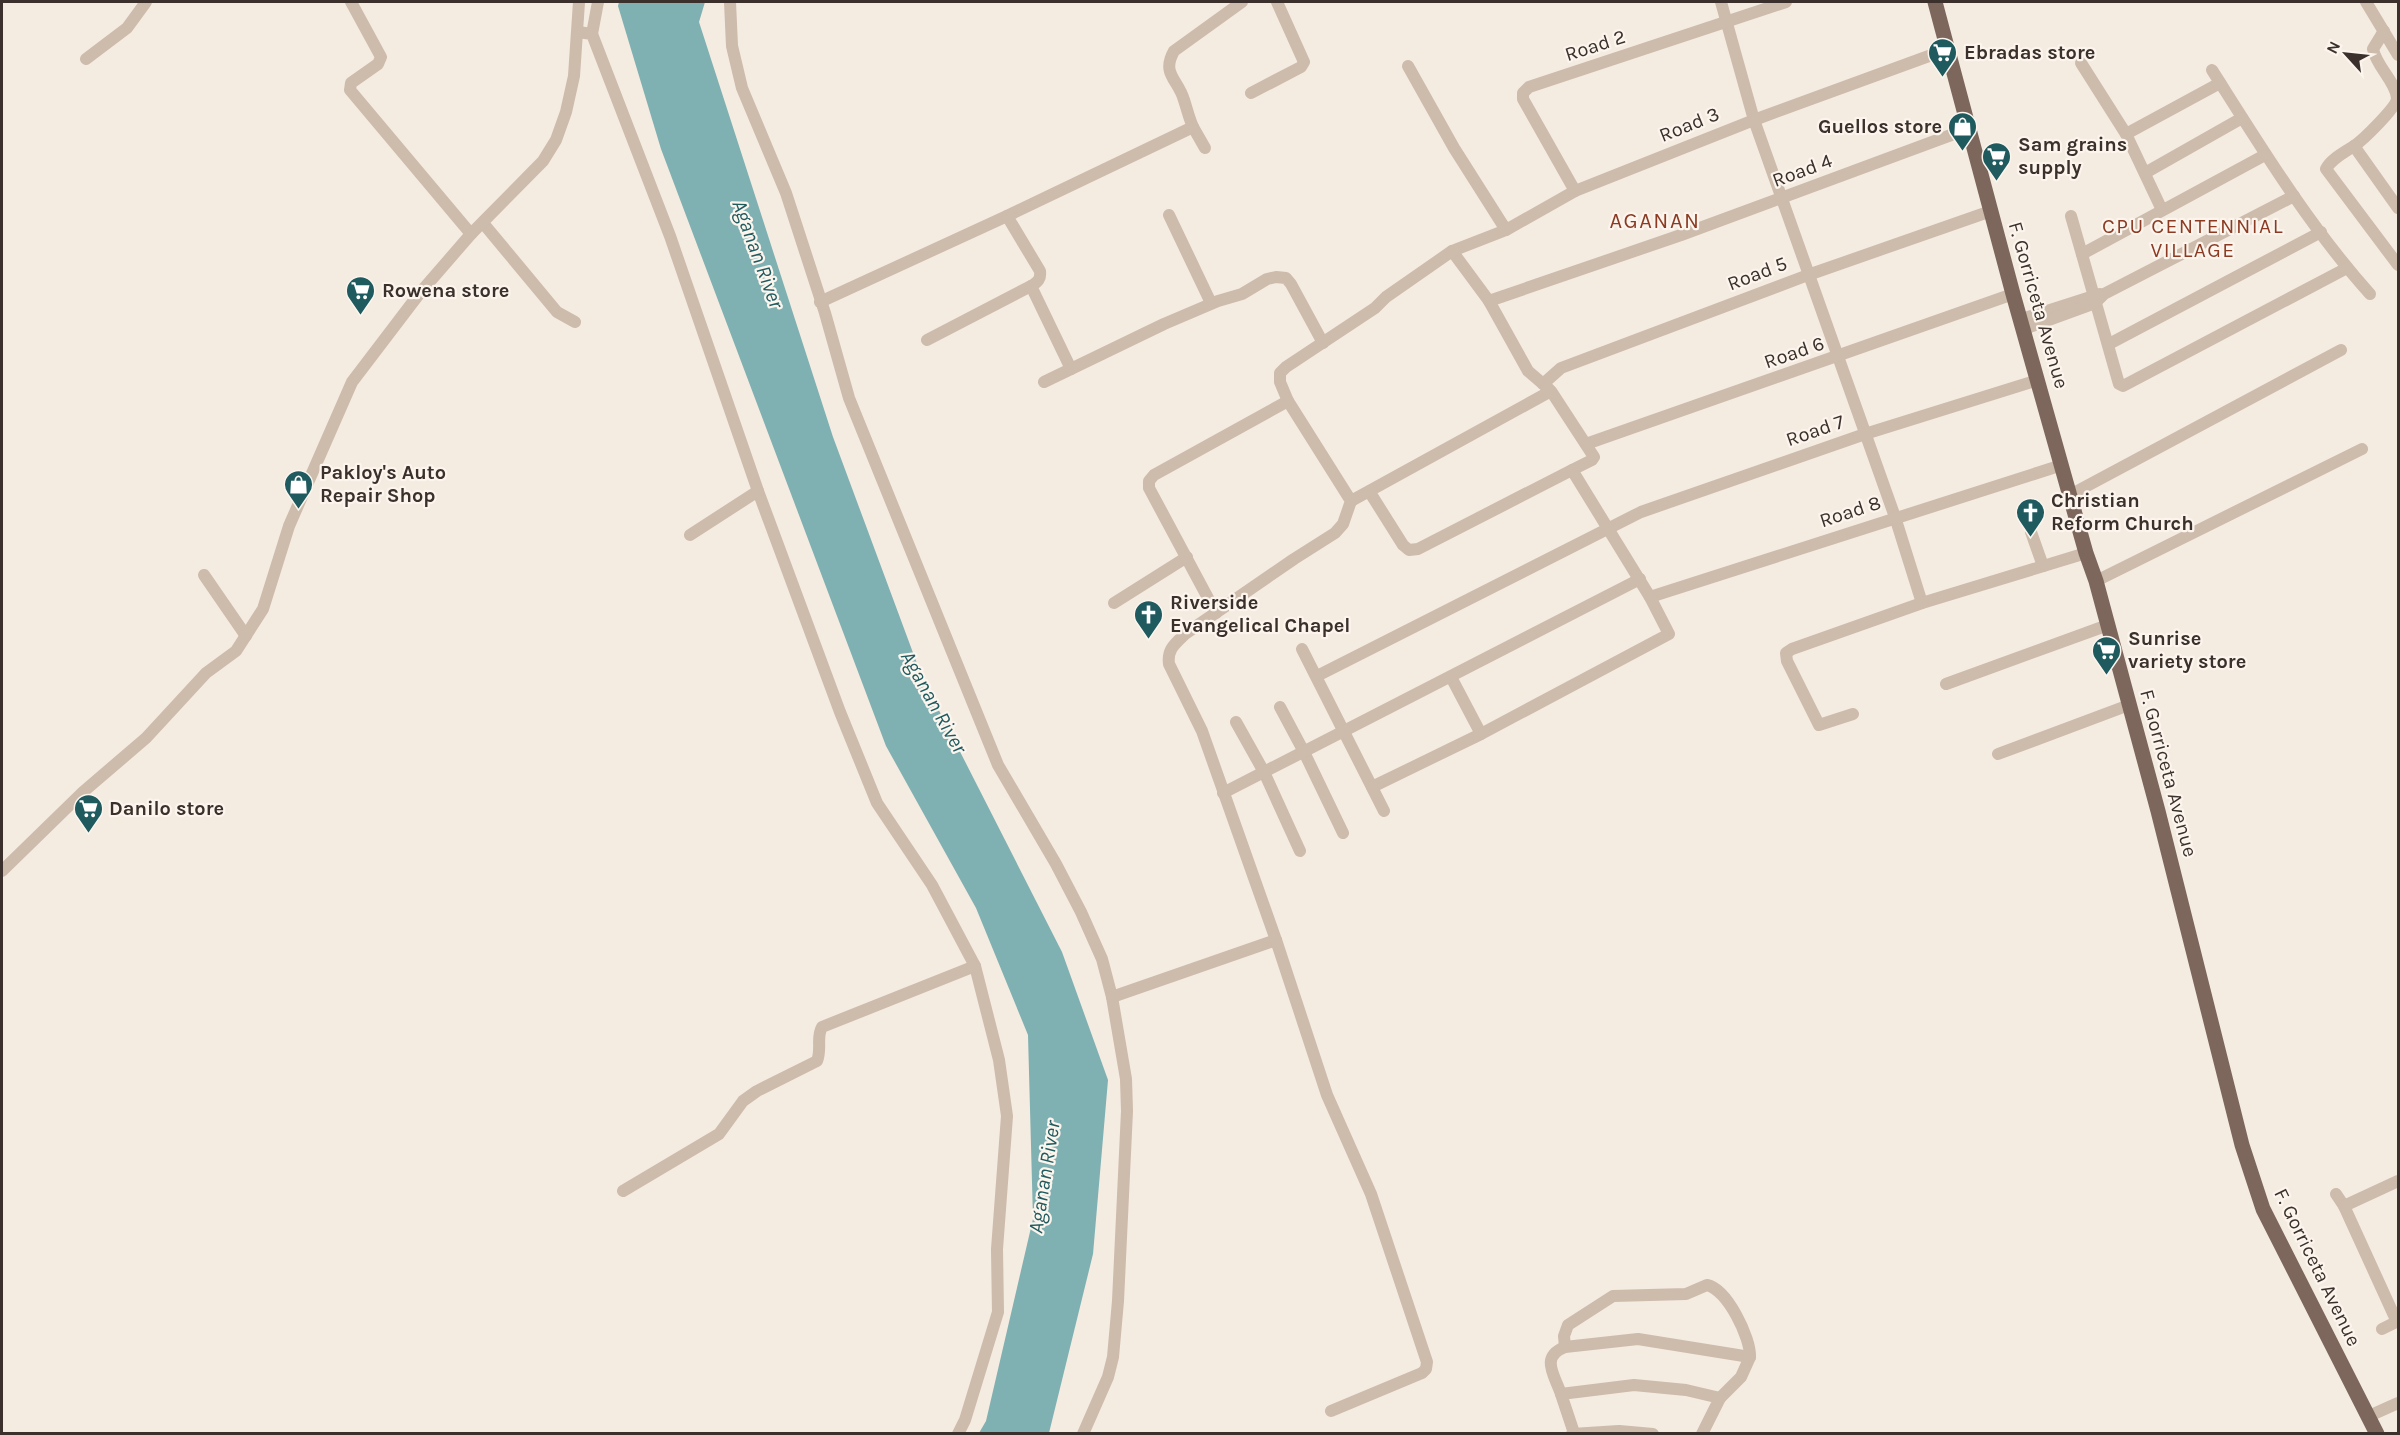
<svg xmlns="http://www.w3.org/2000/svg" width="2400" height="1435" viewBox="0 0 2400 1435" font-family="Karla,sans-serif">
<rect width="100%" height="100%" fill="#f4ebe1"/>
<polygon fill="#7fb0b2" points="619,2 705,2 699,22 833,437 922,677 1062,952 1108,1080 1093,1254 1049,1433 979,1433 986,1421 1033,1219 1028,1035 976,908 886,746 661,149 618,6"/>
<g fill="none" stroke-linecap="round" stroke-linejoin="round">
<g stroke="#cdbbac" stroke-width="12">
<polyline points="351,2 381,57 378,64 351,83 350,90 471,234"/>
<polyline points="730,2 732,46 742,88 786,193 825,313 849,398 998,765 1056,864 1081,912 1102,959 1112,997 1126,1079 1127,1111 1118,1301 1113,1357 1108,1377 1083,1434"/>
<polyline points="1721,2 1754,120 1895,517 1922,603"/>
<polyline points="2366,2 2398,55"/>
<path d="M 2384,31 L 2373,49 C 2376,66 2396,82 2397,98 C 2397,107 2363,140 2354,146 C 2345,152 2331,159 2326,169 L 2398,265"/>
<polyline points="578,32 592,34 670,236 758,491 840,712 877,803 932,885 975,966 999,1060 1007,1116 997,1249 998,1312 965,1420 958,1434"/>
<polyline points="592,34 598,2"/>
<polyline points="86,59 127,28 146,2"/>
<polyline points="2081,63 2126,134 2162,210"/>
<polyline points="1408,66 1454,148 1506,230"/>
<path d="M 2212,70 C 2261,147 2309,226 2370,294"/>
<polyline points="1251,93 1301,67 1304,62 1277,2"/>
<polyline points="1193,127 1205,148"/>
<polyline points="2126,134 2220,83"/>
<polyline points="2354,146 2398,208"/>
<polyline points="2145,173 2242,118"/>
<polyline points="1575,191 1523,99 1523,93 1529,87 1786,2"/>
<polyline points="1169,215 1211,303"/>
<polyline points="2071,216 2119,384 2123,386 2347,268"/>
<polyline points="483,223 557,312 575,322"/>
<polyline points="1452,251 1489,301 1528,371 1549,389"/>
<polyline points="2082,254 2265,155"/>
<polyline points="1489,301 1681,235 1970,128"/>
<polyline points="820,302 1007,216"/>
<polyline points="2022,319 2100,294"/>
<polyline points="2024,329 2095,303 2104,294 2294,196"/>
<polyline points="927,340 1031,286"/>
<polyline points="2109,344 2321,232"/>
<path d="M 1071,369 L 1031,286 C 1038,282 1041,279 1040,271 L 1007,216 L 1193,127 C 1189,118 1187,109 1184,100 C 1178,79 1161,74 1174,51 L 1242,2"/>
<polyline points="1044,382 1164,324 1218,301 1242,294 1267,279 1276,277 1286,278 1291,284 1323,343"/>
<polyline points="1543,384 1561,368 1808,275 1991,211"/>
<polyline points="1586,444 2013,294"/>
<polyline points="2070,495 2341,350"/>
<polyline points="1351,501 1551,391 1594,457 1592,460 1572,470 1418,549 1409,550 1403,545 1369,491"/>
<polyline points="2031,532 2043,566"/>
<polyline points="690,535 758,491"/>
<polyline points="204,575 246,636"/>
<polyline points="2096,581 2362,449"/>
<polyline points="1650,597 2062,465"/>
<polyline points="1114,603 1187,557"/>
<polyline points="1216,613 1149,488 1149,481 1154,475 1288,401"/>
<polyline points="1302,649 1384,811"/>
<polyline points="1317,676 1641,512 1865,434 2038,380"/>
<polyline points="1451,677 1481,734"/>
<polyline points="1946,684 2108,625"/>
<polyline points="1280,707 1304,752 1343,833"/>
<polyline points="1853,714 1819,725 1787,661 1786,653 1792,649 1922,603 2086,553"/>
<polyline points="1236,722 1264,772 1300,851"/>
<polyline points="1998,754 2129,705"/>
<polyline points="1372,787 1481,734 1669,634 1650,597 1572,470"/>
<polyline points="1223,793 1640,579"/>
<polyline points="2,871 83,792 146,738 206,673 236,651 263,609 289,526 352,382 419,294 471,234 543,161 556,140 566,112 574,76 579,2"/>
<polyline points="1112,997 1276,940"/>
<path d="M 623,1191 L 719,1134 L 743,1101 L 757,1091 L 817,1061 C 822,1049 816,1037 822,1027 L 975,966"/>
<polyline points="2336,1194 2344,1206 2397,1322"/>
<polyline points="2344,1206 2398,1181"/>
<polyline points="2382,1329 2398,1321"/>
<path d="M 1565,1347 L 1564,1336 L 1568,1325 L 1613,1296 L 1686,1294 L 1707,1285 C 1727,1289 1751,1338 1750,1357"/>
<path d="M 1561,1394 C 1554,1374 1540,1357 1565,1347 L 1638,1339 L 1750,1357 L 1741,1377 L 1720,1398"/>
<path d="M 1331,1411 L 1422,1373 L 1426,1369 L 1427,1362 L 1371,1194 L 1327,1095 L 1276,940 L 1202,731 L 1169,664 C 1167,649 1175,644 1185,634 L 1294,559 L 1335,533 L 1343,524 L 1351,501 L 1288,401 L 1280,382 L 1280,373 L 1286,367 L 1375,308 L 1386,297 L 1452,251 L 1506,230 L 1575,191 L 1754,120 L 1948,49"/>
<polyline points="2369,1416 2398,1403"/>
<polyline points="1574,1433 1561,1394 1634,1385 1686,1390 1720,1398 1702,1434"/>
<polyline points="1572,1434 1619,1431 1653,1434"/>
</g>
<polyline stroke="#7d675c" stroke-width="15" points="1935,2 2013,294 2086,553 2096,581 2158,811 2242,1145 2263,1209 2377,1434"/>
</g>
<defs>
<symbol id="supermarket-pin" viewBox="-11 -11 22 30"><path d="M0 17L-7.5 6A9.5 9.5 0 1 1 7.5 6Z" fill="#1f5a5e" stroke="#fbf5ee"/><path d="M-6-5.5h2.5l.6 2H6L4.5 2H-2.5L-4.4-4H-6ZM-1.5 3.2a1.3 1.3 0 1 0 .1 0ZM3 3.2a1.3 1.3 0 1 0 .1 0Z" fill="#fff"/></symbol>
<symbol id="shop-pin" viewBox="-11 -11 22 30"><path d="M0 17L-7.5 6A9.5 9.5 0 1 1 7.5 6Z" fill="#1f5a5e" stroke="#fbf5ee"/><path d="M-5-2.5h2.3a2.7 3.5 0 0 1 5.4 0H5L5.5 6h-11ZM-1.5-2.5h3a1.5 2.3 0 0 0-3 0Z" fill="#fff"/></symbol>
<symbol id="church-pin" viewBox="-11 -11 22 30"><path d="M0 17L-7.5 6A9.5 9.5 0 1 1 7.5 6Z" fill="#1f5a5e" stroke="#fbf5ee"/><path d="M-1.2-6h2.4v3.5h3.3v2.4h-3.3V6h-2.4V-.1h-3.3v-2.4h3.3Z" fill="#fff"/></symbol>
</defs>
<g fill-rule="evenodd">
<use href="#supermarket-pin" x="1926" y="36" width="33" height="45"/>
<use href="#shop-pin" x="1946" y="110" width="33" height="45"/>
<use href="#supermarket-pin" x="1980" y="140" width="33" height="45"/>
<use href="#supermarket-pin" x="344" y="274" width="33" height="45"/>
<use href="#shop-pin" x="282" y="468" width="33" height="45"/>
<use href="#church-pin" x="2014" y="496" width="33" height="45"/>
<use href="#church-pin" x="1132" y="598" width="33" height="45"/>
<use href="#supermarket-pin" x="2090" y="634" width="33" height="45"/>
<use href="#supermarket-pin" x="72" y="792" width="33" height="45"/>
</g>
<g text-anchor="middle" stroke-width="4.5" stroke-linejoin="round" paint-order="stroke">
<g font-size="20" fill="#3b302b" stroke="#fbf5ee">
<text transform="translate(1595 45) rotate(-18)" y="7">Road 2</text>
<text transform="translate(1689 124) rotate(-22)" y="7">Road 3</text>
<text transform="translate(1802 170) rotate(-20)" y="7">Road 4</text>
<text transform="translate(1757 273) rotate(-21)" y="7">Road 5</text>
<text transform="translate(2039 305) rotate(74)" y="7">F. Gorriceta Avenue</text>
<text transform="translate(1794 352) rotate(-19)" y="7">Road 6</text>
<text transform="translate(1815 430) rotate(-19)" y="7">Road 7</text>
<text transform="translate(1850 511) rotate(-18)" y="7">Road 8</text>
<text transform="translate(2169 773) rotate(75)" y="7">F. Gorriceta Avenue</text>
<text transform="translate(2318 1267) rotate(64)" y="7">F. Gorriceta Avenue</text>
</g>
<g font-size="20" font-weight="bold" fill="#3b302b" stroke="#fbf5ee" text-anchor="start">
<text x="1964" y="59">Ebradas store</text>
<text x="1942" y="133" text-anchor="end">Guellos store</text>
<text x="2018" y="151">Sam grains<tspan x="2018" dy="23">supply</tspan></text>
<text x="382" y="297">Rowena store</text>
<text x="320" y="479">Pakloy's Auto<tspan x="320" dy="23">Repair Shop</tspan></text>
<text x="2051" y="507">Christian<tspan x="2051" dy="23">Reform Church</tspan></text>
<text x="1170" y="609">Riverside<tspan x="1170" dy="23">Evangelical Chapel</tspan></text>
<text x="2128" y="645">Sunrise<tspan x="2128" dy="23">variety store</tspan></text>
<text x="109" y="815">Danilo store</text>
</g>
<g font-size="21" letter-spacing="1.5" fill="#8c3b22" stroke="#fbf5ee">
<text x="2193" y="233">CPU CENTENNIAL<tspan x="2193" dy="24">VILLAGE</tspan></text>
</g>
<g font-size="21" font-style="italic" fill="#1f5a5e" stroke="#fbf5ee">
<text transform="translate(758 254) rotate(70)" y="7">Aganan River</text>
<text transform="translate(934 702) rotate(61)" y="7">Aganan River</text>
<text transform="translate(1044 1177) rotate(-81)" y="7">Aganan River</text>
</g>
<g font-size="22" letter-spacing="1.5" fill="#8c3b22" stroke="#fbf5ee">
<text x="1655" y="228">AGANAN</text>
</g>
</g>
<rect width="2400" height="1435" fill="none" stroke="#3b302b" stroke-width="6"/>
<g transform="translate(2346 54) rotate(297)" stroke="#fbf5ee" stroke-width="4.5" paint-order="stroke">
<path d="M0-4.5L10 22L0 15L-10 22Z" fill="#3b302b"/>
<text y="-9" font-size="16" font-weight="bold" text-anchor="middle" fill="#3b302b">N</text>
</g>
</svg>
